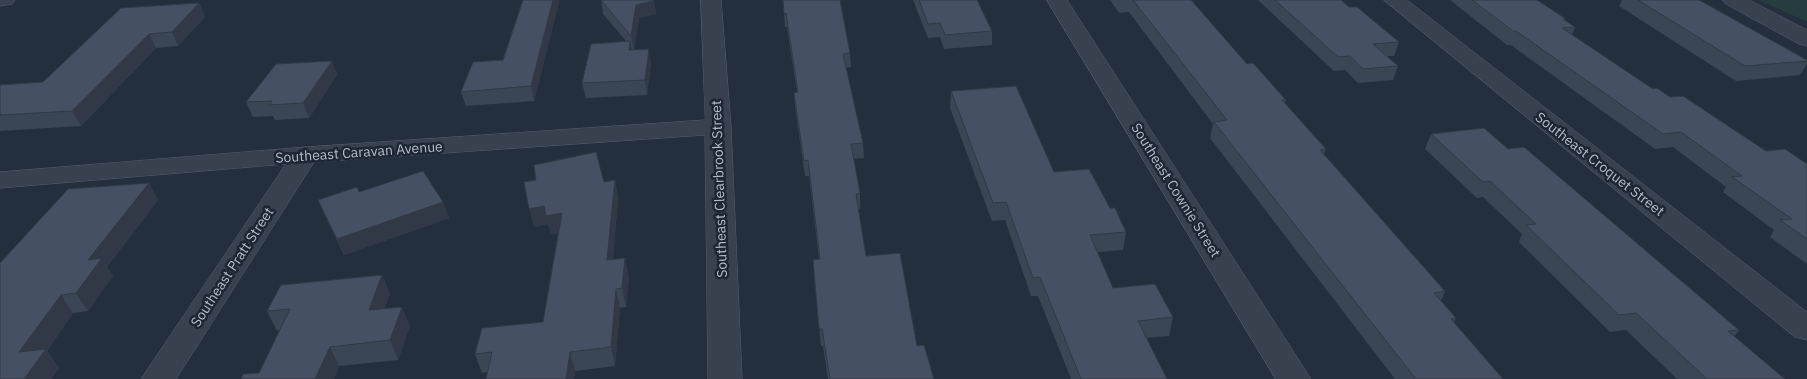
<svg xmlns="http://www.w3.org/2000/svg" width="1807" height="379" viewBox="0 0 1807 379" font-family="'IBM Plex Sans',sans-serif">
<rect width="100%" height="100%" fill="#242f3e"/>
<polygon fill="#263c3f" points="1758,0 1807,0 1807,21 1801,19"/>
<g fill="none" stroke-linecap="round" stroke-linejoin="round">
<defs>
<g id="minor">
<polygon points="0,0 15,0 12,4 0,6"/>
<polygon points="701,0 721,0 731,127 742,379 708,379 705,135 314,162 176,379 141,379 286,164 0,188 0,172 306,147 705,120"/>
<polygon points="1047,0 1067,0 1311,379 1276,379"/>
<polygon points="1384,0 1407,0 1807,312 1807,340 1795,337"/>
<polygon points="1723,0 1749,0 1807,30 1807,46 1799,44 1726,4"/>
</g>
</defs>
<use href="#minor" stroke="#565f6c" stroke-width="1"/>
<use href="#minor" fill="#38414e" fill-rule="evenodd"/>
</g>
<g fill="#3b4654">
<polygon points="523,0 558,0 559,2 534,101 466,106 461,92 503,60"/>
<polygon points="601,0 654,1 656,14 639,18 634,50 651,63 647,95 586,98 582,83 626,41 603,14"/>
<polygon points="783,0 850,53 851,67 846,68 863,143 864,158 853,159 860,193 860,209 858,209 866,256 917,346 934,379 828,379 823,346 821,346 814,276 819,259 809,176 805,176 795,107 794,93 797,92 787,27 785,27"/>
<polygon points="913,0 977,0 992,31 992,45 944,49 940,37 928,38"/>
<polygon points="1110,0 1191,0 1247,64 1286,100 1285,103 1326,149 1324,154 1445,291 1441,301 1456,318 1454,322 1503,379 1395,379 1210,138 1213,124 1129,12 1119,13"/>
<polygon points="1258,0 1341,0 1349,7 1399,42 1394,56 1387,56 1398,66 1393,80 1358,83 1345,70 1334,71"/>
<polygon points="1450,0 1537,0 1566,19 1565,20 1575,27 1572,35 1653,89 1670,97 1766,151 1807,164 1807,264 1770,237 1774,230 1723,192 1726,187 1673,147 1655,149 1511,45 1507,45"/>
<polygon points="1622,0 1699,0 1807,60 1807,64 1800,75 1736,81 1619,6"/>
<polygon points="199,3 205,17 178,46 156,48 81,126 0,131 0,85 43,82"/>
<polygon points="332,61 337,75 309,118 275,120 273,116 253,117 246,102"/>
<polygon points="951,91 1054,172 1110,208 1126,232 1123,250 1098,252 1113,288 1173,317 1169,336 1146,338 1167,379 1071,379 1038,296 1031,296 1005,220 992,221 950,108"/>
<polygon points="1431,134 1508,149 1739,330 1734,337 1785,379 1677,379 1626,330 1610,332 1519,242 1522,234 1483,197 1477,198 1425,149"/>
<polygon points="615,180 618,198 613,259 629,277 626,307 620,308 615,366 575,371 574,379 486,379 487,372 482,373 475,354 543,322 558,233 551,234 548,224 534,227 604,182"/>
<polygon points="149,183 158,200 107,267 113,276 88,311 73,313 47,351 59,368 51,379 0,379 0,263"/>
<polygon points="359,192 443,202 449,218 344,255 325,216 318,200"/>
<polygon points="390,294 384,308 410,326 398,360 339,366 334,379 241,379 259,373 280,330 277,331 267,311"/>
</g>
<g fill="#303945">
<polygon points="553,0 558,0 559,2 534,101 531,86"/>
<polygon points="654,1 656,14 639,18 634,50 631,36 636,5"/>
<polygon points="199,3 205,17 178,46 172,32"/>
<polygon points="149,34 156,48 81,126 72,111"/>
<polygon points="630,41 633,55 629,50"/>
<polygon points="649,49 651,63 647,95 645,80"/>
<polygon points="332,61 337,75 309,118 303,103"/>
<polygon points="615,180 618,198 611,279 607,260"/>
<polygon points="149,183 158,200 107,267 113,276 88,311 76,293 88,260"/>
<polygon points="443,202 449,218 344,255 337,239"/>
<polygon points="544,206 562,213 566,231 551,234 548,224 534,227 529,209"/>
<polygon points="625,258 629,277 626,307 622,288"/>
<polygon points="382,275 390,294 377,329 369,310"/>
<polygon points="616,289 620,308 615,366 611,347"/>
<polygon points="61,295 73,313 47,351 59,368 51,379 24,379 19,352"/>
<polygon points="402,307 410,326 398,360 390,340"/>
<polygon points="330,347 339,366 334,379 315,379"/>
<polygon points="570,352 575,371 574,379 566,379"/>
</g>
<g fill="#455162" stroke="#303945">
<polygon points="523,0 553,0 531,86 461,92 473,62 503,60"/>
<polygon points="601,0 653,0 654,1 636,5 631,36"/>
<polygon points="783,0 840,0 850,53 843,54 863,143 851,144 860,193 856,194 866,256 900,253 917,346 924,345 934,379 830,379 822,329 819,329 813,260 820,259 808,160 804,161 794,93 798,92 786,13 784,14"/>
<polygon points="919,0 977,0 992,31 945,35 940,23 928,24"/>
<polygon points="1133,0 1191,0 1247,64 1253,63 1286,100 1282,100 1326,149 1320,150 1445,291 1434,293 1456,318 1451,319 1503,379 1416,379 1214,122 1227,120"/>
<polygon points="1275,0 1341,0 1349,7 1357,7 1399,42 1373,44 1398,66 1363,69 1350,56 1338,57"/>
<polygon points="1472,0 1537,0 1566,19 1563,19 1575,27 1562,28 1653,89 1657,88 1670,97 1683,96 1766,151 1785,149 1807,164 1807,239 1780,220 1792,219 1732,177 1742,176 1681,132 1663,134 1516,31 1513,31"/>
<polygon points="1638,0 1699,0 1807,60 1807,61 1745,66"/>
<polygon points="199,3 172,32 149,34 72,111 0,115 0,85 43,82 121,8"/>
<polygon points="630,41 629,50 649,49 645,80 582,83 591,44"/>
<polygon points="332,61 303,103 269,105 272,101 246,102 276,64"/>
<polygon points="1016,86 1054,172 1089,169 1110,208 1115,208 1126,232 1090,235 1113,288 1155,284 1173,317 1138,321 1167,379 1081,379 1040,277 1033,278 1006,202 993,203 951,91"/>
<polygon points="1484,128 1508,149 1524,147 1739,330 1728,331 1785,379 1707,379 1636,313 1619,315 1526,225 1536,224 1490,181 1483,182 1431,134"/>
<polygon points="596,152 604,182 615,180 607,260 625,258 622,288 616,289 611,347 570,352 566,379 486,379 492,352 475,354 482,328 543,322 562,213 546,216 544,206 529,209 524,182 536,180 534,165"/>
<polygon points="423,171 443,202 337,239 318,200 357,187 359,192"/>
<polygon points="149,183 88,260 102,258 76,293 61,295 19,352 46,349 24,379 0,379 0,263 68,189"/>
<polygon points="382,275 369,310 402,307 390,340 330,347 315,379 241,379 243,374 259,373 290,309 267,311 281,285"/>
</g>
<g text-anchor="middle" stroke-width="5" stroke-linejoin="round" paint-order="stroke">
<g font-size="14" fill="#b4bcc9" stroke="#1d2633">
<text transform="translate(359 152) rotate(-4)" y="5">Southeast Caravan Avenue</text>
<text transform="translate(1600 164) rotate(38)" y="5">Southeast Croquet Street</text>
<text transform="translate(719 189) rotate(-92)" y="5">Southeast Clearbrook Street</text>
<text transform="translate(1176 190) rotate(58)" y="5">Southeast Cownie Street</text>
<text transform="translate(232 267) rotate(-57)" y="5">Southeast Pratt Street</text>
</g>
</g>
</svg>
